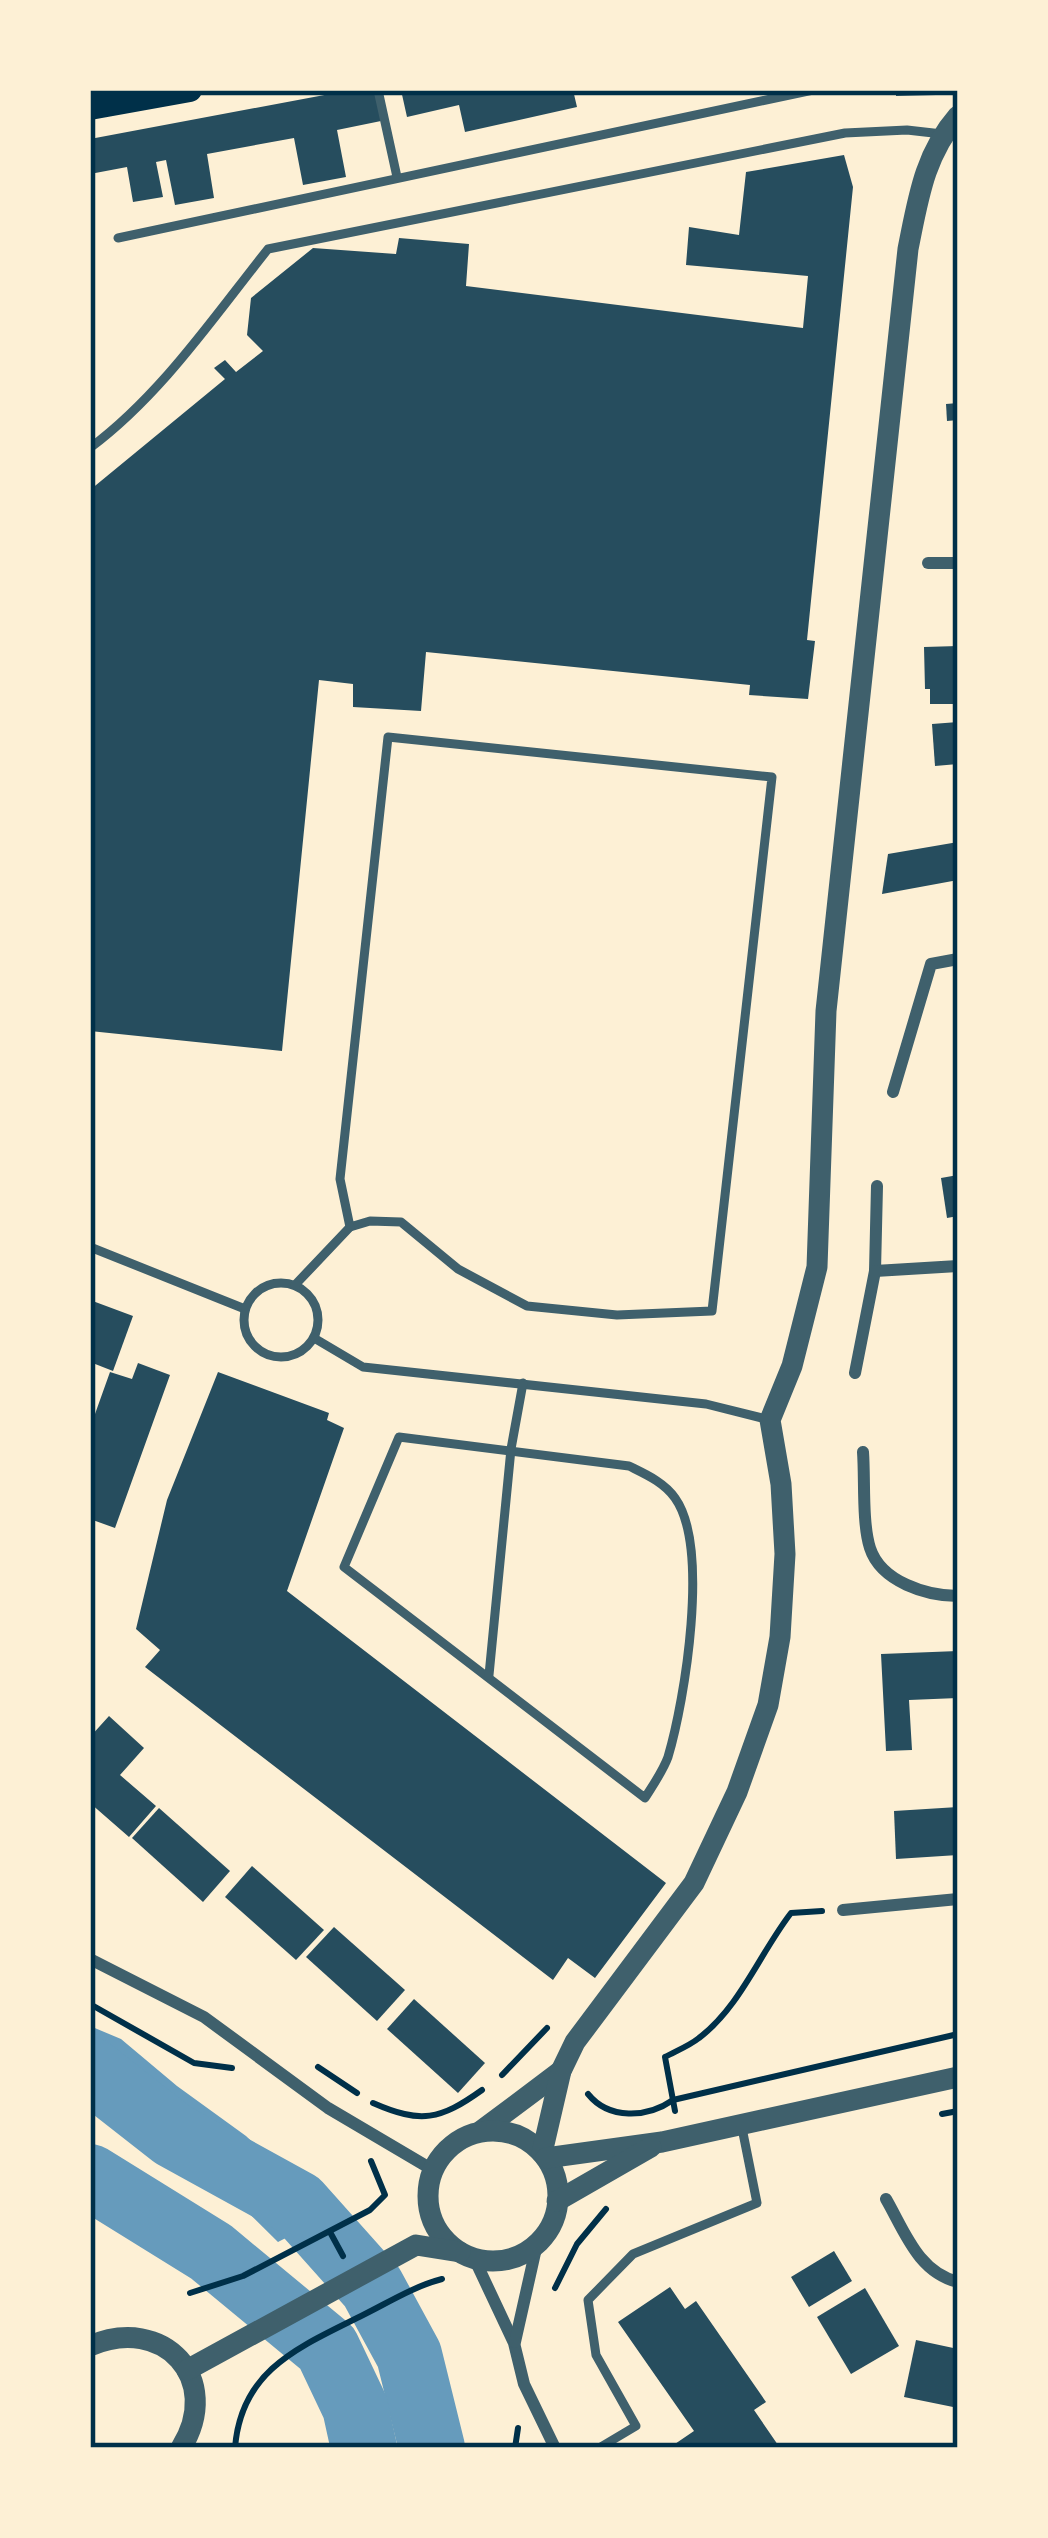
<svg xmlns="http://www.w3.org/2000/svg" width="1048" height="2538" viewBox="0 0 1048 2538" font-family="'Public Sans',sans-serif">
<rect width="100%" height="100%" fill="#fdf0d5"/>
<g fill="#669bbc">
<polygon points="90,2026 121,2039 177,2086 246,2136 330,2215 278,2242 213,2178 90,2100"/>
<polygon points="404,2306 420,2331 451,2448 405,2448 393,2398 366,2326"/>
</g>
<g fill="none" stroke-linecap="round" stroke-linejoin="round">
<g stroke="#669bbc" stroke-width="66">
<polyline points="90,2070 173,2135 298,2204 372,2287 409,2355 432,2448"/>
<polyline points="90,2177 211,2252 327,2348 355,2407 364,2448"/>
</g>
</g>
<g fill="#264d5e">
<polygon points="351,90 375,90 381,121 337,130 346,177 303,185 294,138 207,154 214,198 175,205 166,160 156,162 163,197 133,202 127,167 90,174 90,139"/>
<polygon points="401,90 573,90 577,107 465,132 459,105 407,117"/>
<polygon points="896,90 936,90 936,95 896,96"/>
<polygon points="844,155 853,187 807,640 815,641 808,699 749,695 750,685 426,652 421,711 353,707 353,684 319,680 282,1051 90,1031 90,490 225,379 214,368 225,360 236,372 263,351 247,335 251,298 313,248 396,254 399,238 469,244 466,286 803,328 808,276 686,265 689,227 739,235 746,172"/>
<polygon points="958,403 958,420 947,421 946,404"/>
<polygon points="958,646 958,704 930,704 930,689 925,689 924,647"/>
<polygon points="958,722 958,764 935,766 932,724"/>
<polygon points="958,842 958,880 882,894 888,854"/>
<polygon points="958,1175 958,1216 947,1218 941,1178"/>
<polygon points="90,1300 133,1316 113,1371 90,1362"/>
<polygon points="138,1363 170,1375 115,1528 90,1519 90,1428 110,1372 132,1379"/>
<polygon points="218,1372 329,1413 327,1420 344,1428 287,1591 666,1883 595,1978 568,1958 553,1980 145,1667 160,1650 136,1629 167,1500"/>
<polygon points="958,1651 958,1698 909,1700 912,1750 886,1751 881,1654"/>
<polygon points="109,1716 144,1748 120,1775 156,1806 129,1837 90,1803 90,1737"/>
<polygon points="958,1807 958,1855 896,1859 894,1811"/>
<polygon points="159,1808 230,1871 203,1902 132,1838"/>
<polygon points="252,1866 324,1930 296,1960 225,1897"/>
<polygon points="334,1927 405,1990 377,2021 306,1957"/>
<polygon points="414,1999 485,2063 458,2093 387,2029"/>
<polygon points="834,2251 852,2281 809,2307 791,2277"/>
<polygon points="670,2287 685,2309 696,2301 766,2402 754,2410 778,2445 774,2448 669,2448 694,2431 618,2322"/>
<polygon points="865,2288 899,2346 851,2374 817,2317"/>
<polygon points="916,2340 958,2349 958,2408 904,2397"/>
</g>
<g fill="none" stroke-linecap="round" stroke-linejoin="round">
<g stroke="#003049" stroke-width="6">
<polyline points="90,2004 194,2063 232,2068"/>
<polyline points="318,2067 357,2093"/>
<polyline points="502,2075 547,2028"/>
<path d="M 588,2094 C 609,2120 647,2118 673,2100 L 958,2034"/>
<path d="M 373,2103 C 421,2124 440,2120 482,2090"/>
<path d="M 675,2111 L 665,2057 C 676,2051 689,2046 699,2038 C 740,2007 760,1953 791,1913 L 822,1911"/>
<polyline points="942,2114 958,2111"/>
<polyline points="330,2232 343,2256"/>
<polyline points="555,2288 577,2244 606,2209"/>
<polyline points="190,2293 243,2276 370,2210 385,2195 371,2161"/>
<path d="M 235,2448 C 241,2368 302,2346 365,2314 C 389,2302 415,2286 442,2279"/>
<polyline points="515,2448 518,2428"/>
</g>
<g stroke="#3f606c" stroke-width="9">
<polyline points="378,90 397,177"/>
<polyline points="118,238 813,90"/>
<path d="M 90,448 C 161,395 213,318 268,249 L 845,133 L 907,130 L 942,134"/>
<polygon points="388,737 772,777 712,1311 617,1315 527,1306 458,1269 401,1222 370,1221 350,1227 340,1179"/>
<polyline points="90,1247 245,1309"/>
<circle cx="281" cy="1320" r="37"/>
<polyline points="295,1285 350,1227"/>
<polyline points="314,1338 363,1367 706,1404 770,1420"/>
<path d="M 399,1437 L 629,1466 C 645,1474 664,1482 675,1498 C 710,1547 685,1700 668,1757 C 663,1771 653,1785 645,1798 L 344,1567 Z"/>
<polyline points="489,1675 511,1449 523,1383"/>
<polyline points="599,2448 636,2426 596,2355 588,2300 633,2254 757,2203 742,2128"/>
</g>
<g stroke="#3f606c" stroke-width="12">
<polyline points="928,563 958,563"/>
<polyline points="893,1092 931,964 958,959"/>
<polyline points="877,1186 875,1271 958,1266"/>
<polyline points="855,1373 875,1271"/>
<path d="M 863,1452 C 865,1479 862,1523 870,1548 C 881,1582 927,1596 958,1596"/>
<polyline points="843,1910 958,1899"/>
<polyline points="90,1959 204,2017 328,2108 433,2170"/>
<path d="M 886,2199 C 905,2232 918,2272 958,2282"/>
<polyline points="474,2258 514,2343 524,2384 555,2448"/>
<polyline points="515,2342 537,2244"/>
</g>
<g stroke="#3f606c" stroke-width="21">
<polyline points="481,2131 561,2071"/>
<circle cx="493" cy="2196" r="65"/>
<path d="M 542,2153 L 561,2071 L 575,2042 L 694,1883 L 737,1792 L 768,1705 L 780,1637 L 785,1554 L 781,1484 L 770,1420 L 792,1366 L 817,1267 L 826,1011 L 908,249 C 918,200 924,155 958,116"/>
<polyline points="546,2158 662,2142 958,2077"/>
<polyline points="557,2201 651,2147"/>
<path d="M 90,2346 C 163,2314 224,2379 181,2448"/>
<polyline points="187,2370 416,2245 460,2252"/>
</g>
<polyline stroke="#003049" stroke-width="24" points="90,108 190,90"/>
</g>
<rect width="1048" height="2538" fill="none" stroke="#fdf0d5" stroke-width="186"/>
<rect x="93" y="93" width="862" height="2352" fill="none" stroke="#003049" stroke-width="4.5"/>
</svg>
